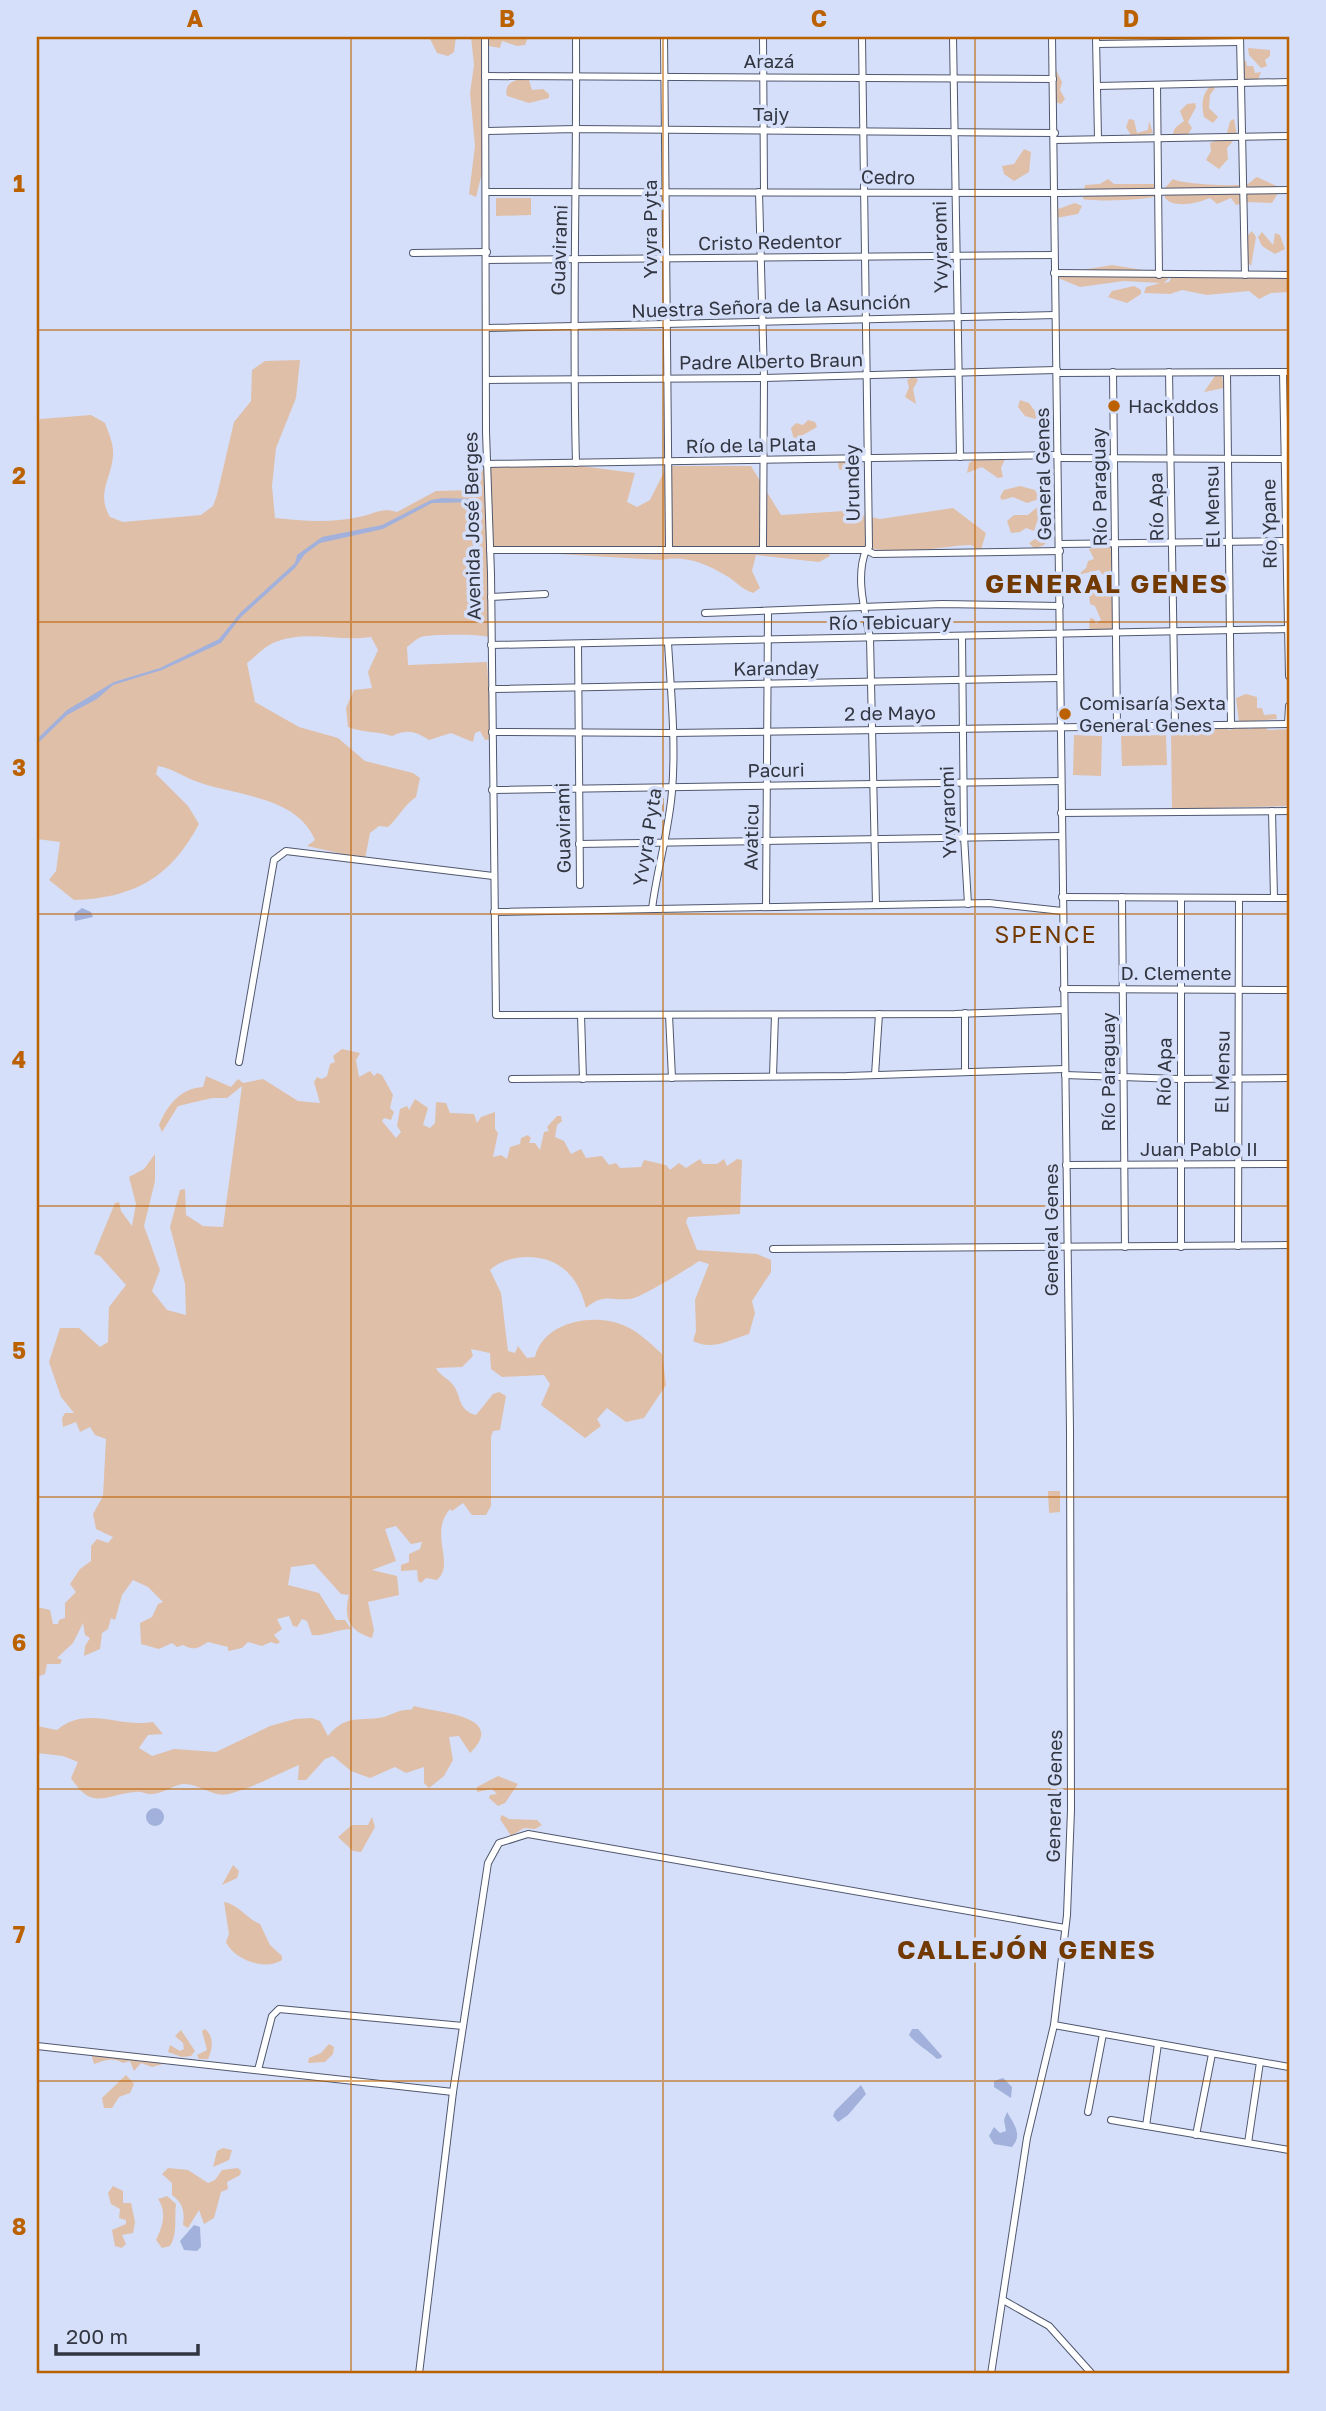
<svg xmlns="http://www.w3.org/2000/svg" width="1326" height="2411" viewBox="0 0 1326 2411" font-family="'Golos Text',sans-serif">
<rect width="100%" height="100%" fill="#d5dff9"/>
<g fill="#e0bfa8">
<polygon points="429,37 456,37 454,52 448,56 437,53"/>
<polygon points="471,37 486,37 483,169 476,197 469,194 475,146 470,93 474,65"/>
<polygon points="488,37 528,37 525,45 517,46 502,41 500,48 489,46"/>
<polygon points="1248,48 1270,50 1270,56 1265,60 1267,66 1261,68 1249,55"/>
<polygon points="1242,60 1246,61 1247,66 1253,66 1255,73 1261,72 1257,82 1245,82"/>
<polygon points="1056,70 1062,82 1060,90 1065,99 1061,104 1055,102"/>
<path d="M 528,77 L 532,90 L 543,89 L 549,94 L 549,98 L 529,103 L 507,96 C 503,81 518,80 528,77 Z"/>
<path d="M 1211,85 L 1215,88 L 1210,95 L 1209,108 L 1218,117 L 1213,123 L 1204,117 C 1201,104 1202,94 1211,85 Z"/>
<polygon points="1195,103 1196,107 1188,122 1192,128 1188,134 1172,136 1175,128 1184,121 1180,111 1187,104"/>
<polygon points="1129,119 1134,120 1137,133 1148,130 1149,121 1153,133 1132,137 1126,127"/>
<polygon points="1234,119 1237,136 1227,148 1228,159 1219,169 1206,160 1211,151 1210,143 1226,137 1230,121"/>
<polygon points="1024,149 1031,152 1029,172 1014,181 1004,174 1002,166 1014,164"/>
<path d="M 1257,177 L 1281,188 L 1272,203 L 1247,202 L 1236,205 L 1231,198 L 1217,204 L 1210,198 C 1197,203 1175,209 1165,198 L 1164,189 L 1173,179 C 1180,184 1237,187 1247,184 C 1251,183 1253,179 1257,177 Z"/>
<path d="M 1108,179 L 1114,184 L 1154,184 L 1156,196 C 1149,200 1093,202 1083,199 L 1085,185 L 1100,184 Z"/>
<polygon points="496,198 531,198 531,215 496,216"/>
<polygon points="1075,203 1082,206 1078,214 1056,218 1058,209"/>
<polygon points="1252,231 1256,237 1251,266 1247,262 1246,237"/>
<polygon points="1262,232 1273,245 1275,233 1280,235 1285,249 1275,254 1262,246 1258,237"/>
<polygon points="1112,265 1168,274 1169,278 1164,283 1169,282 1172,276 1289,276 1289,292 1271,293 1259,299 1249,291 1207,295 1182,290 1170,294 1144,293 1146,287 1160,283 1124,281 1080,287 1058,278 1058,274"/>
<polygon points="1134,286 1141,290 1141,294 1127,303 1108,297 1112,291"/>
<path d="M 300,360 L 296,398 L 276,448 L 272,486 L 275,518 C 301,521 333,523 359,517 C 375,514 381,507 397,512 L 436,491 L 472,490 L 486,464 L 557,463 L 635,473 L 627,502 L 637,507 L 650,500 L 667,466 L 751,466 L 781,515 L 844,511 L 880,519 L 953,508 L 986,533 L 980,553 L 972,545 C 950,545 929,551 907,551 C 886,551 844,545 826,549 L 830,556 L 819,562 L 756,555 L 752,571 L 760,588 L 753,593 C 741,589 736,581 725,575 C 704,562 683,555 660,560 L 490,550 L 489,637 C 480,634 429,634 421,637 C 416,639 411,644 407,647 L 408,665 L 487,662 L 492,739 L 485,740 L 480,731 L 475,733 L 473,742 L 451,733 L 429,740 C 415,731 407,729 392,736 C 377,731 364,733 348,727 L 346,708 L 354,690 L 372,688 L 368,672 L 378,650 L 371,637 C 338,642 305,629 273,643 C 264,647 255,657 247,663 L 255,702 L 299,727 L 338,738 L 365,761 L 413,773 L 420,778 L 416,797 C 404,805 399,817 388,827 L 379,826 L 370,833 L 365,859 L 307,846 L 315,840 C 297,796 237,796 198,782 C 183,777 174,769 158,766 L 156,774 L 188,806 L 199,824 C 170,878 134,898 74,900 L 49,880 L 56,871 L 60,842 L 37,839 L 37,430 L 40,419 L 91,415 L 105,423 C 109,434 114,444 113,456 C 111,480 96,493 110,517 L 123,522 L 201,515 L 213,506 L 217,495 L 234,422 L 251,401 L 252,370 L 265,361 Z"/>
<polygon points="914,376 918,380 913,389 916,404 905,397 909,387 907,380"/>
<polygon points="1215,376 1222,376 1224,388 1204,392"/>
<polygon points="1020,400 1029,403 1037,414 1036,419 1025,416 1018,407"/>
<polygon points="808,420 815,422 817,427 794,440 791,428 796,423 803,425"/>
<polygon points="975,459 1005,459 1001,468 1003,477 998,478 982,467 967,473 969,463"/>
<polygon points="841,460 860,461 863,466 852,474 839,469 838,463"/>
<polygon points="1020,486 1035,490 1039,499 1027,503 1013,497 1002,500 1000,497 1004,490"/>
<path d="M 1042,503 L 1048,504 C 1052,511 1053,539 1045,544 C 1042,547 1038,547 1034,548 L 1029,543 L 1041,535 L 1040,521 L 1037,522 L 1034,531 L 1026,528 L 1020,532 L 1011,533 L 1007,521 L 1014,515 L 1028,515 Z"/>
<polygon points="1106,544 1114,548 1111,570 1103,575 1099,570 1078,575 1086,568 1088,561 1094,559 1089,549"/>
<polygon points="1088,586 1115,588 1113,629 1093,631 1089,628 1090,618 1094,619 1096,624 1101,620 1095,606 1090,604"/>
<polygon points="1246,694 1257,697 1257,708 1262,708 1264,715 1276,714 1277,719 1239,722 1236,698"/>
<polygon points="1224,726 1229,730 1243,726 1248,729 1264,726 1268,730 1289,729 1289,806 1172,809 1171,731"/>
<polygon points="1074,735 1102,736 1101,776 1073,775"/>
<polygon points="1166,735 1167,765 1122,766 1121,736"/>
<path d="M 342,1049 L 360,1053 L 356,1060 L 359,1077 L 370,1071 L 374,1076 L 377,1073 L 382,1075 L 393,1095 L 390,1108 L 394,1112 L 391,1120 L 384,1118 L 382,1121 L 396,1138 L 401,1132 L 397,1126 L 400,1109 L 407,1106 L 409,1110 L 415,1099 L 428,1108 L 423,1125 L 430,1128 L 435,1123 L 436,1102 L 446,1103 L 450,1113 L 474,1114 L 477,1123 L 481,1117 L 495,1112 L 495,1129 L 498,1133 L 493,1157 L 501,1155 L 507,1159 L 510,1147 L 520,1144 L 521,1138 L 528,1135 L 531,1138 L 529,1143 L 535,1143 L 540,1150 L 544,1132 L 549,1131 L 547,1127 L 557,1116 L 561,1116 L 562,1121 L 557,1125 L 555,1137 L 564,1141 L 571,1154 L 581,1149 L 586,1158 L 602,1156 L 609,1165 L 616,1163 L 620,1168 L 641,1167 L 644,1160 L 666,1165 L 670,1170 L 679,1163 L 686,1168 L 700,1159 L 703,1164 L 717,1164 L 724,1159 L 727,1166 L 737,1159 L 742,1160 L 740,1214 L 688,1217 L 686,1222 L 697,1250 L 757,1254 L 771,1260 L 771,1272 L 752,1301 L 755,1313 L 749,1334 C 729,1340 712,1351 693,1341 L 696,1331 L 695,1300 L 709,1264 L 699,1261 C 686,1270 648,1293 634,1298 C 615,1303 605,1291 586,1308 C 583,1296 578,1283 569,1274 C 551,1252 509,1252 490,1270 L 501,1293 L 508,1351 L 515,1353 L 518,1346 L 527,1358 L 535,1357 C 543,1324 587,1314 617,1323 C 635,1328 649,1342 662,1354 L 666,1385 L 644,1418 L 626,1422 L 607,1408 L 597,1419 L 601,1426 L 585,1438 L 541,1405 L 550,1384 L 544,1375 L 502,1377 L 491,1369 L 490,1353 L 471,1349 L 473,1356 L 462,1367 L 436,1368 C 440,1376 448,1378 453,1385 C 462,1396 457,1410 476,1415 L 493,1394 L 499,1392 L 506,1396 L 500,1430 L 493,1431 L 491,1437 L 491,1506 L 486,1515 L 472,1515 L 463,1503 L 452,1511 L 450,1509 C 428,1534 456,1563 437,1580 L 426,1578 L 421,1583 L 418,1581 L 417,1570 L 401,1571 L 401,1565 L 409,1562 L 409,1554 L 420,1549 L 422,1542 L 411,1544 L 396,1526 L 385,1529 L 396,1561 L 372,1570 L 397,1576 L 399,1595 L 368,1602 L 374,1630 L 372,1638 C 349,1631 343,1618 349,1595 L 341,1594 L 314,1564 L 291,1567 L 288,1585 L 319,1593 L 336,1620 L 345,1620 L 351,1629 C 338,1629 322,1637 312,1635 L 307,1621 L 302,1619 L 297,1627 L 293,1626 L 289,1616 L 277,1619 L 282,1629 L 274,1635 L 280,1642 L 277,1644 L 271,1642 L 262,1646 L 248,1642 L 242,1648 L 228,1651 L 228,1647 L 208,1642 C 199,1648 194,1651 183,1645 L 177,1647 L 172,1643 L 159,1649 L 141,1644 L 140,1623 L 152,1617 L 158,1604 L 163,1602 L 148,1587 L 133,1580 L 122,1595 L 115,1620 L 111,1618 L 108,1629 L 102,1633 L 100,1649 L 84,1656 L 85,1646 L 90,1638 L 85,1635 L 83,1623 L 73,1643 L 57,1658 L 62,1660 L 60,1664 L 47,1664 L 45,1674 L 37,1677 L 37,1607 L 50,1610 L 53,1624 L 58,1624 L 59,1620 L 65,1618 L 65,1603 L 76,1592 L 70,1584 L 80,1569 L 91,1561 L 91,1546 L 97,1539 L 108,1543 L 113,1537 L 96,1529 L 93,1514 L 103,1496 L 106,1439 L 95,1435 L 90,1427 L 80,1432 L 76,1422 L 63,1427 L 62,1418 L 65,1413 L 74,1413 L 61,1397 L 49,1362 L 60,1328 L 79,1328 L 100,1347 L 108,1342 L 109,1307 L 126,1285 L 100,1256 L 94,1254 L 115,1203 L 119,1202 L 121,1211 L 132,1226 L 136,1204 L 129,1177 L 144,1169 L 155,1154 L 155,1181 L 144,1226 L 160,1270 L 152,1291 L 167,1310 L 186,1315 L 185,1284 L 170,1227 L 180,1190 L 185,1189 L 186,1215 L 203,1226 L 223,1227 L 242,1086 L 227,1098 L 212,1098 L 178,1106 L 162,1132 L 159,1125 C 167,1106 180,1088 203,1087 L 206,1076 L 231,1087 L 238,1079 L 243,1083 L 263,1079 L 298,1101 L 320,1103 L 314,1082 L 317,1077 L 322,1079 L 327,1076 L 330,1064 L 335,1062 L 333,1056 Z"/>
<polygon points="1048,1491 1060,1491 1060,1512 1049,1513"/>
<path d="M 414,1706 C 437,1713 509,1715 470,1753 L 459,1736 L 449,1737 L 453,1760 L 444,1776 L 429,1788 L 424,1783 L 424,1767 L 406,1773 L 395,1767 L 370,1778 L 351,1771 L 333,1756 L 325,1759 L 306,1780 L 298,1780 L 299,1765 C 277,1774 253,1788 229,1794 C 212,1798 200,1783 183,1784 C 173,1785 163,1794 152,1794 C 147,1795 142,1791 136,1792 C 105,1794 93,1812 71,1778 L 78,1762 L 63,1756 L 37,1753 L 37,1726 L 57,1730 C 87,1705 118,1728 153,1722 L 163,1734 L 148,1735 L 139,1748 L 152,1756 L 174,1749 L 216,1752 L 270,1726 L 295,1719 L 312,1718 L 320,1721 L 328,1736 C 347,1713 360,1722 384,1717 C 394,1714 400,1709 411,1710 Z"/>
<polygon points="498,1776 518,1784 505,1803 498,1806 489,1798 490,1795 497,1794 492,1789 477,1792 477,1787"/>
<polygon points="502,1815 509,1819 537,1820 542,1825 535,1829 524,1828 511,1836 500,1819"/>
<polygon points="372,1817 375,1827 361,1852 353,1851 338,1837 352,1825 368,1825"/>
<polygon points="233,1865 239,1871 237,1878 222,1885"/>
<path d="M 224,1902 C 239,1905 246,1918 260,1924 L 270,1945 L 282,1956 L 282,1960 C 266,1971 234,1960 226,1942 L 229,1934 Z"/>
<path d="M 205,2029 C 214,2036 213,2049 208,2059 L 199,2059 L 197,2055 L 207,2050 L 202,2031 Z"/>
<polygon points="181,2030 195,2051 191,2056 182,2057 168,2052 170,2045 180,2051 184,2049 183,2043 175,2036"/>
<polygon points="329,2044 334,2047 333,2054 325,2062 308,2063 309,2058 321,2053"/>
<path d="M 91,2053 L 163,2060 L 163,2064 L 152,2067 L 141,2063 L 134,2071 L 130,2061 L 123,2063 C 112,2056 104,2061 94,2064 Z"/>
<polygon points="126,2075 134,2084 130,2093 119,2097 112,2108 104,2108 102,2098"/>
<polygon points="223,2148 232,2150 229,2160 213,2167 217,2151"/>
<path d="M 168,2168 L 188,2170 L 208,2183 L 215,2180 L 222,2170 L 238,2168 L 241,2171 L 240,2175 L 227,2182 L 228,2189 L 221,2192 L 214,2218 L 204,2224 L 199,2210 L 188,2228 L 183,2225 C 185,2212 183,2203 172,2195 L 172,2183 L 162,2174 Z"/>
<polygon points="113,2186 123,2191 123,2203 131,2203 135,2222 133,2233 122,2235 126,2244 122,2248 115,2246 112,2230 126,2224 126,2220 119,2218 120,2209 111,2204 108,2193"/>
<path d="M 167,2196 L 176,2204 C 174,2218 178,2234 170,2246 L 162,2248 L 156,2240 C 163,2226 167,2212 158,2199 Z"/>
</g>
<g fill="#a1b1db">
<polygon points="442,498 477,499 475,502 432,503 383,529 320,543 305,554 295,568 241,617 221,643 162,670 113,685 97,699 67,715 37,744 37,739 67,710 114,682 160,668 219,639 240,613 295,563 297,555 322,537 382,525 431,500"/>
<polygon points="82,908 91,912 93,917 75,921 74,914"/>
<circle cx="155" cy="1817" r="9"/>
<path d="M 912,2029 L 918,2029 L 942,2056 L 941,2058 L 937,2059 C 929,2051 916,2044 909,2035 Z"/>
<polygon points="1003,2078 1012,2087 1011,2098 994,2087 994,2081"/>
<polygon points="861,2085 866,2094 848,2115 838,2122 833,2116 835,2111"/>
<path d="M 1007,2112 C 1014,2124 1023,2135 1012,2147 L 994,2144 L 989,2136 L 994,2127 L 1000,2133 L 1006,2131 L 1004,2120 Z"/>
<polygon points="194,2225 200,2227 201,2247 197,2251 184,2250 180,2241"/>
</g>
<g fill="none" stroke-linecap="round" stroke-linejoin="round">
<defs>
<g id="minor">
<polyline points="485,37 486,432 491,574 496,1015 955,1014 1064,1010"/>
<path d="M 576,37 C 577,179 572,321 576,463"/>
<polyline points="664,37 669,548"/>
<polyline points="763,37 764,192"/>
<polyline points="953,37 960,457"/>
<polyline points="1096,37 1098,139"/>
<polyline points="1240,37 1245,275"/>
<polyline points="1097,44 1240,42"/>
<polyline points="485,76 1053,79"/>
<polyline points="1157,85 1159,275"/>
<polyline points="1097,86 1289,82"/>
<polyline points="487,131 576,129 1055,133"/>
<polyline points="1055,140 1289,136"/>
<polyline points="486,192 1064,193 1289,190"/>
<polyline points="759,192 764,378 763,548"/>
<polyline points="413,253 487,252"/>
<polyline points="486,260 1054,255"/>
<polyline points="1054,273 1289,275"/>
<polyline points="487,328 1055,315"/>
<polyline points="1113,372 1117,727"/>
<polyline points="1169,372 1175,726"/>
<polyline points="1283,372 1289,676"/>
<polyline points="1057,373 1289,372"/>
<polyline points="1227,373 1231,725"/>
<polyline points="486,380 764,378 1057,370"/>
<polyline points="1059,458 1289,459"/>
<polyline points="486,464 1058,455"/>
<polyline points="1060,544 1289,541"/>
<polyline points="490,550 866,550 869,547 862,37"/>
<polyline points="491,597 545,594"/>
<polyline points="705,613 942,604 1060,606"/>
<polyline points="962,636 964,836 968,904"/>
<polyline points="491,645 1289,629"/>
<polyline points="578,645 580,885"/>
<polyline points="492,689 1060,678"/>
<polyline points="1288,724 1289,706"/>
<polyline points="492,732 671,733 1289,724"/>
<polyline points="492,790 1061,781"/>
<polyline points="1272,811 1274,898"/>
<polyline points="1061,813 1289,811"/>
<polyline points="579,844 1062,836"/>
<polyline points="1062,897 1289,898"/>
<polyline points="1122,897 1125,1247"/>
<path d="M 876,905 L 870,638 C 865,611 855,577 866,550 L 874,554 L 1060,551"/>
<polyline points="766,907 768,612"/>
<path d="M 652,909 C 657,869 669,831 672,791 C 676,743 671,692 668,643"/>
<polyline points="494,912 989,903 1062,911"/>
<polyline points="1063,989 1289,990"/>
<polyline points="965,1013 965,1071"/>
<polyline points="581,1015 583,1079"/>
<polyline points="669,1015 672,1078"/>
<polyline points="239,1062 274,860 286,851 493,876"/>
<polyline points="875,1075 879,1014"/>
<polyline points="1065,1075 1179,1079 1289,1078"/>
<polyline points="773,1076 775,1015"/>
<polyline points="512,1079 847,1076 1065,1069"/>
<polyline points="1066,1165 1289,1164"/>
<polyline points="1238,1246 1239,898"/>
<polyline points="1181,1247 1181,898"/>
<polyline points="773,1249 1289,1245"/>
<polyline points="1054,2025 1289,2067"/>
<polyline points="37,2046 453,2092"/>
<polyline points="258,2070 272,2016 279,2009 463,2026"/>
<polyline points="1088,2112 1103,2034"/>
<polyline points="1111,2120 1289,2150"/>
<polyline points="1146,2126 1158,2044"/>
<polyline points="1196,2135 1212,2054"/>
<polyline points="1248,2143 1260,2062"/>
<polyline points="1003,2300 1049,2326 1092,2374"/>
<polyline points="419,2374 453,2092 488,1863 499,1843 528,1834 1065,1928"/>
<polyline points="991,2374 1027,2138 1054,2025 1067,1915 1071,1810 1070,1430 1052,37"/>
</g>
</defs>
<use href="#minor" stroke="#50586e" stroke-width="8"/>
<use href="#minor" stroke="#fff" stroke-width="6"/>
</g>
<path fill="none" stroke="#bb6100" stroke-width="2" stroke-opacity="0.55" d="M 351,37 L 351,2374M 663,37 L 663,2374M 975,37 L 975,2374M 37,330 L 1289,330M 37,622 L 1289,622M 37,914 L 1289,914M 37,1206 L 1289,1206M 37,1497 L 1289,1497M 37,1789 L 1289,1789M 37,2081 L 1289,2081"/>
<g fill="#bb6100" stroke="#d5dff9" stroke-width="2.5">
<circle cx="1114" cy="406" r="7"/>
<circle cx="1065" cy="714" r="7"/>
</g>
<g text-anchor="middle" stroke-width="7" stroke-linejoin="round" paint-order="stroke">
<g font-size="19" fill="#323641" stroke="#d5dff9">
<text x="769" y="68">Arazá</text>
<text x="771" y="121">Tajy</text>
<text transform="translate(888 177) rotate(1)" y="7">Cedro</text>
<text transform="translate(650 229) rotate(-90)" y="7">Yvyra Pyta</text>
<text transform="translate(770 242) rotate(-1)" y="7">Cristo Redentor</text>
<text transform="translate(940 247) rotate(-91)" y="7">Yvyraromi</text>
<text transform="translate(559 250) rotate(-88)" y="7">Guavirami</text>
<text transform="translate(771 306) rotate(-2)" y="7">Nuestra Señora de la Asunción</text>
<text transform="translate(771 361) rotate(-1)" y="7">Padre Alberto Braun</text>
<text transform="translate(751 445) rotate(-1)" y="7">Río de la Plata</text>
<text transform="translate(1043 474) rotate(-91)" y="7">General Genes</text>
<text transform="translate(852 483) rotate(-91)" y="7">Urundey</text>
<text transform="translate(1099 487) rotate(-91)" y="7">Río Paraguay</text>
<text transform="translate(1156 507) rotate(-91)" y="7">Río Apa</text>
<text transform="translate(1212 507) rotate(-91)" y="7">El Mensu</text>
<text transform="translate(1269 524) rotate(-91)" y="7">Río Ypane</text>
<text transform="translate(472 526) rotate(-91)" y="7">Avenida José Berges</text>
<text transform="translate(890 622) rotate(-1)" y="7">Río Tebicuary</text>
<text transform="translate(776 668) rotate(-1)" y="7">Karanday</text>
<text transform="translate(890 713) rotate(-1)" y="7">2 de Mayo</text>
<text transform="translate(776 770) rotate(-1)" y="7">Pacuri</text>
<text transform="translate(948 812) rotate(-92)" y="7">Yvyraromi</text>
<text transform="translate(563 828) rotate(-91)" y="7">Guavirami</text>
<text transform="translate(647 837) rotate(-81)" y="7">Yvyra Pyta</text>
<text transform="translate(751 837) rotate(-89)" y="7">Avaticu</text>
<text x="1176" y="980">D. Clemente</text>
<text transform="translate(1108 1072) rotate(-90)" y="7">Río Paraguay</text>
<text transform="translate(1164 1072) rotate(-89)" y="7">Río Apa</text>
<text transform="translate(1222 1072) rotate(-89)" y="7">El Mensu</text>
<text x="1199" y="1156">Juan Pablo II</text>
<text transform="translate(1051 1230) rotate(-90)" y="7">General Genes</text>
<text transform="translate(1054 1796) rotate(-89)" y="7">General Genes</text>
</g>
<g font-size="19" fill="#323641" stroke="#d5dff9" text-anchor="start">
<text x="1128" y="413">Hackddos</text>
<text x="1079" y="710">Comisaría Sexta<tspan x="1079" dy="22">General Genes</tspan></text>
</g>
<g font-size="23" letter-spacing="2" fill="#723900" stroke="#d5dff9">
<text x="1046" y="943">SPENCE</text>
</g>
<g font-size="26" font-weight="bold" letter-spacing="2" fill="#723900" stroke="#d5dff9">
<text x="1107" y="593">GENERAL GENES</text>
<text x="1027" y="1959">CALLEJÓN GENES</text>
</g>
</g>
<rect width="1326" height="2411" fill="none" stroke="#d5dff9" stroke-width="77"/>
<path d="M56 2344v10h142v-10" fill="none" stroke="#323641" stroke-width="3.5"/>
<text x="66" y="2344" font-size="21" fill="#323641" stroke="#d5dff9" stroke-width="5" paint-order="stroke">200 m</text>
<rect x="38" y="38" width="1250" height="2334" fill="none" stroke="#bb6100" stroke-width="2.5"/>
<g font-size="23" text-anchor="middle" font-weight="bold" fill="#bb6100">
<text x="195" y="27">A</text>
<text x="507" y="27">B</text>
<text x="819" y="27">C</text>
<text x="1131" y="27">D</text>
<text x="19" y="192">1</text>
<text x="19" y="484">2</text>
<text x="19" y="776">3</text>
<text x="19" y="1068">4</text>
<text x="19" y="1359">5</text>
<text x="19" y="1651">6</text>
<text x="19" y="1943">7</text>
<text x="19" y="2235">8</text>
</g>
</svg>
